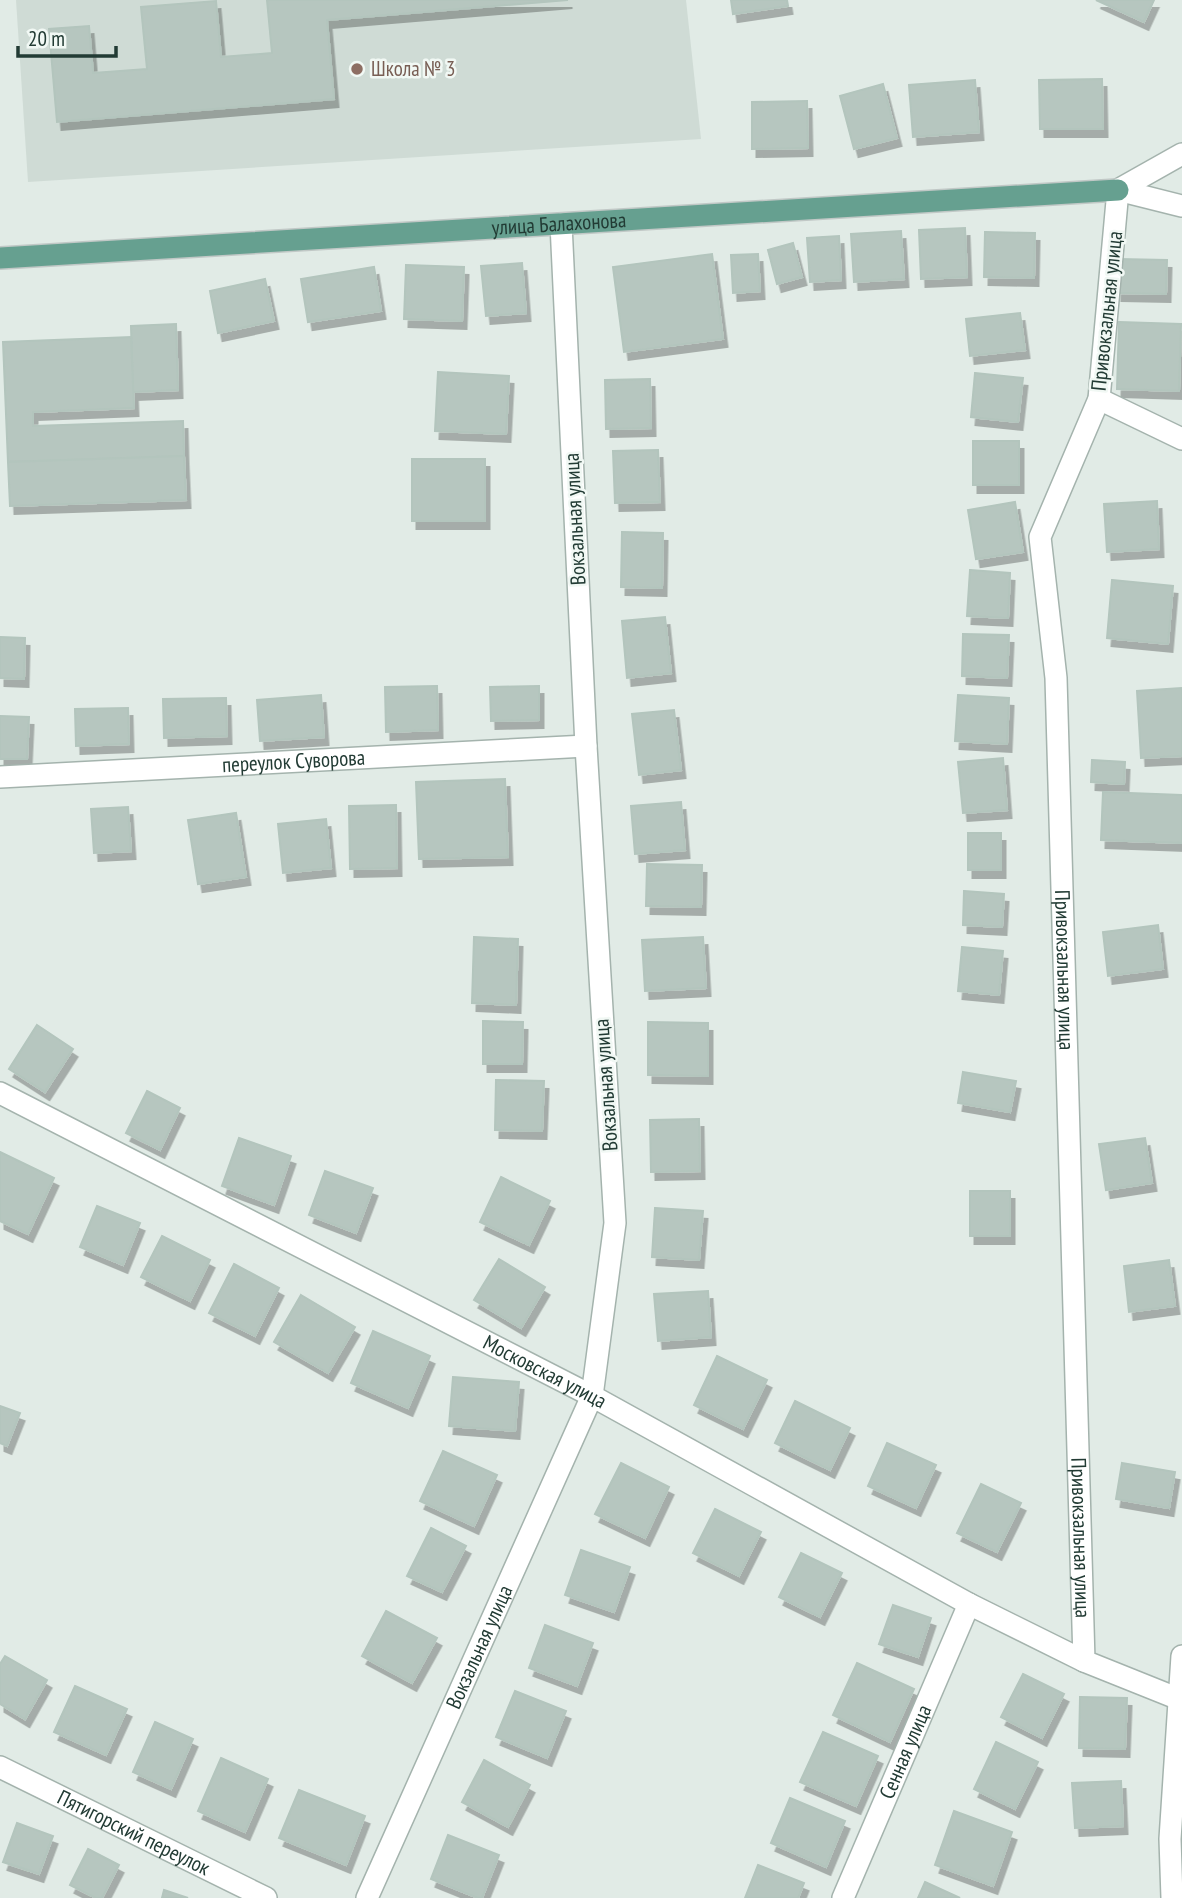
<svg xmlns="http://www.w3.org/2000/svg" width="1182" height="1898" viewBox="0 0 1182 1898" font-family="'PT Sans Narrow',sans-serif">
<defs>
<filter id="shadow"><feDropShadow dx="4.5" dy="8" stdDeviation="0" flood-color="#0004"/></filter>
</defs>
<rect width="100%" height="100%" fill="#e1ebe6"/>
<polygon fill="#cfdbd5" points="16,0 686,0 701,139 28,182"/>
<g fill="#b6c6bf" stroke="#b3c5bd" stroke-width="2" filter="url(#shadow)">
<polygon points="267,0 568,0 327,20 334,99 57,122 49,29 89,26 93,73 147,69 141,7 216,1 221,57 272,53"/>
<polygon points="731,0 787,0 788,6 733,14"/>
<polygon points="1096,0 1154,0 1144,22"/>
<polygon points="1102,79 1103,129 1040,129 1039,80"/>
<polygon points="975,80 979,132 913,137 909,85"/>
<polygon points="883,84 897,138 854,149 840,96"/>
<polygon points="807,101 808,148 752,149 752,102"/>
<polygon points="965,228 967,277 921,279 919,230"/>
<polygon points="901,231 904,279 854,282 851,234"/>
<polygon points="985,232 1035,233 1034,278 984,277"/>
<polygon points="839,236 841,280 810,282 807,238"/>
<polygon points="793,243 802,277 777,284 768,250"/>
<polygon points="712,254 723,339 624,352 613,267"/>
<polygon points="758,254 760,291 733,293 731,255"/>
<polygon points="1118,259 1167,260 1166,294 1117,293"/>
<polygon points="522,263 526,313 486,316 481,266"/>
<polygon points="406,265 464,267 462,321 404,319"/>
<polygon points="374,267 381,311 308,322 301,279"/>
<polygon points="265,279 274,321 218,333 210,291"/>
<polygon points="1020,313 1025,350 970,356 966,319"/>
<polygon points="1119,322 1181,324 1179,391 1117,389"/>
<polygon points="176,324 178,390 133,392 131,326"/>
<polygon points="131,337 134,408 33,412 33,426 183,421 184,456 8,462 3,342"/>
<polygon points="438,372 509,376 506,434 435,431"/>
<polygon points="975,373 1023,378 1018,422 971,417"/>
<polygon points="650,379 651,428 606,429 605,380"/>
<rect x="973" y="441" width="46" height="44"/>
<polygon points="658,450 660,502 615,503 613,451"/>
<polygon points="184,456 186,500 10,506 8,462"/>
<rect x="412" y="459" width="73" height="62"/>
<polygon points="1157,501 1159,549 1107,552 1104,504"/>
<polygon points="1015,502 1023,552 976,559 968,510"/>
<polygon points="622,532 663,533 662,588 621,587"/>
<polygon points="970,570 1010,573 1008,618 967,616"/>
<polygon points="1112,580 1173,586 1168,644 1107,638"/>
<polygon points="665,617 671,673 627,678 622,621"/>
<polygon points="963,634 1009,635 1007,678 962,676"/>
<polygon points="0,637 25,638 24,679 0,678"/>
<polygon points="437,686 438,730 386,732 385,687"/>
<polygon points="539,686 539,720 491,721 490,687"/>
<polygon points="1182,688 1182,756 1141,758 1137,691"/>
<polygon points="321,695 324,737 260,741 257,700"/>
<polygon points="958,695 1009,698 1007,744 955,741"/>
<polygon points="226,698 227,736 164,738 163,699"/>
<polygon points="128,708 129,744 76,746 75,709"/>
<polygon points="674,710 681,770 639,775 632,714"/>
<polygon points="0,716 29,717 27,759 0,759"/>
<polygon points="1003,758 1007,810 963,813 958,762"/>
<polygon points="1092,760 1125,762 1124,784 1091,782"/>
<polygon points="505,779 508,857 419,859 416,782"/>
<polygon points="1103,792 1182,795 1182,843 1101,840"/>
<polygon points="681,802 685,850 635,854 631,806"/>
<polygon points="396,805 397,868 350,869 349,806"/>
<polygon points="128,807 131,851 94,853 91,809"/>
<polygon points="236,813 246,877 198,884 188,820"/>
<polygon points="326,819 331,868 283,873 278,824"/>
<rect x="968" y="833" width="33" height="37"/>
<polygon points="647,864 702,865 701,907 646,906"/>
<polygon points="964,891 1004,894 1002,927 963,925"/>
<polygon points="1158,925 1163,969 1108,976 1103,932"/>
<polygon points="474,937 518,939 516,1005 472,1003"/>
<polygon points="703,937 706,988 645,991 642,940"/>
<polygon points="962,947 1003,951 999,995 958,991"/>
<polygon points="483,1021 523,1022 522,1064 483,1064"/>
<polygon points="648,1022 708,1023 708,1076 648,1075"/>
<polygon points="37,1025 73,1049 45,1092 9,1069"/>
<polygon points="963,1072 1016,1081 1010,1112 958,1103"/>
<polygon points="496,1080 544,1081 542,1131 495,1130"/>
<polygon points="147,1091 180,1108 160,1150 126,1133"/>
<polygon points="699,1119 700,1171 651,1172 650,1120"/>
<polygon points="239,1138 291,1156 274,1205 222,1186"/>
<polygon points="1145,1138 1152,1183 1106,1190 1099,1144"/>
<polygon points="0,1152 54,1178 28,1234 0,1221"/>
<polygon points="325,1171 373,1188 356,1233 309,1215"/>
<polygon points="501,1177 550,1201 529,1245 480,1222"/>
<rect x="970" y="1191" width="40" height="45"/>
<polygon points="97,1206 140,1223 123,1265 80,1247"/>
<polygon points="655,1208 703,1211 699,1260 652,1257"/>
<polygon points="162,1236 210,1260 190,1301 141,1277"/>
<polygon points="499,1259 545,1287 521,1328 474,1300"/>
<polygon points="1169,1260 1175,1306 1129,1312 1124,1266"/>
<polygon points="234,1264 279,1288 255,1336 209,1313"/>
<polygon points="708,1291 711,1337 658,1341 654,1294"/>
<polygon points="301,1295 355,1327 328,1373 274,1342"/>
<polygon points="373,1331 430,1356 408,1408 351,1383"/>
<polygon points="717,1356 767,1380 743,1429 694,1405"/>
<polygon points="453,1377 519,1382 515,1431 449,1426"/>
<polygon points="795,1401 850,1428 830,1470 775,1443"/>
<polygon points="0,1406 20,1413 7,1446 0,1443"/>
<polygon points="887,1443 936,1465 916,1508 868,1486"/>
<polygon points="443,1451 497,1475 474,1526 420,1501"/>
<polygon points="621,1463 669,1487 645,1538 595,1514"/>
<polygon points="1122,1463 1175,1472 1169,1508 1116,1499"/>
<polygon points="981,1484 1021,1503 997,1552 957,1533"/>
<polygon points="715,1509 761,1532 739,1576 693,1553"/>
<polygon points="431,1528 466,1546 442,1592 407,1576"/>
<polygon points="581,1550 630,1567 614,1612 565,1595"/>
<polygon points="801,1553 842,1573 820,1617 779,1597"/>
<polygon points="893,1605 931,1618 918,1657 879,1644"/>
<polygon points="386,1611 437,1638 412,1683 362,1656"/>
<polygon points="545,1625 593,1643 577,1686 529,1668"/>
<polygon points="5,1656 47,1680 25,1719 0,1704 0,1664"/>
<polygon points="857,1663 914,1689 890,1742 833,1715"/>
<polygon points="1023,1674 1064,1694 1042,1738 1001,1717"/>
<polygon points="75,1686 127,1709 106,1755 54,1732"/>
<polygon points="515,1691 566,1711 547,1758 496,1737"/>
<polygon points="1080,1697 1127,1698 1125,1749 1079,1748"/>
<polygon points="155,1722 193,1739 171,1789 133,1772"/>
<polygon points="823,1732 878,1756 856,1806 800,1782"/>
<polygon points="996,1742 1038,1762 1015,1809 974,1789"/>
<polygon points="221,1758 268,1779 245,1832 198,1811"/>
<polygon points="484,1760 530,1785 508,1827 462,1802"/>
<polygon points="1121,1781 1123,1826 1075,1828 1072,1783"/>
<polygon points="299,1790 365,1816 346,1865 279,1838"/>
<polygon points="790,1798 845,1821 826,1867 771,1843"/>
<polygon points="954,1811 1012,1832 993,1886 935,1865"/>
<polygon points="17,1823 53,1836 39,1874 3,1862"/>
<polygon points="448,1835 499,1855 482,1898 478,1898 431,1879"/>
<polygon points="88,1849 119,1865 102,1898 96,1898 70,1885"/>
<polygon points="758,1865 804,1883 798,1898 745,1898"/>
<polygon points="925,1882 960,1898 918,1898"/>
<polygon points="164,1890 188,1898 162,1898"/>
</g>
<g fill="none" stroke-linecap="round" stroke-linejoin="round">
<defs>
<g id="minor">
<path id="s1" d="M 1118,190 L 1099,399 L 1040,537 L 1056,678 L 1084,1661 L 1179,1699"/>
<polyline points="1118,190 1182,154"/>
<polyline points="1118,190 1182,206"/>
<polyline points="1099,399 1182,439"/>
<path id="s2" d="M 0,777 L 586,746"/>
<path id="s3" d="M 0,1093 L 592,1396 L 969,1604 L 1084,1661"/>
<path id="s4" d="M 0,1767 L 266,1898"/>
<path id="s5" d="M 367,1898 L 592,1396 L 615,1223 L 586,746 L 561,224"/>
<path id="s6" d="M 843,1898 L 969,1604"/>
<polyline points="1172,1898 1170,1839 1182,1656"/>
</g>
<g id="major">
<path id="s7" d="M 0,258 L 1118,190"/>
</g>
</defs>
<use href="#minor" stroke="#a4b3ad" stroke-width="24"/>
<use href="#major" stroke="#c1c8c6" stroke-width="24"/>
<use href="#minor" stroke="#fff" stroke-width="21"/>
<use href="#major" stroke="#66a090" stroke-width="21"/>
</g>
<circle fill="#8d6e63" stroke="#f1f8f4" stroke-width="2.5" cx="357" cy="69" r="7"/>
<g text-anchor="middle" stroke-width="5" stroke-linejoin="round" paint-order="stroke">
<g font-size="21" fill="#785e54" stroke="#f1f8f4" text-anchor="start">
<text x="371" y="76">Школа № 3</text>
</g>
<g font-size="21" fill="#223b34" stroke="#f1f8f4">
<text dy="7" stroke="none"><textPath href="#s7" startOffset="560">улица Балахонова</textPath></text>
<text transform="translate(1107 311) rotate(-84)" y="7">Привокзальная улица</text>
<text transform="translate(575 519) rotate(-93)" y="7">Вокзальная улица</text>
<text dy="7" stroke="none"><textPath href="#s2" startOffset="294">переулок Суворова</textPath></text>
<text dy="7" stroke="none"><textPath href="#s1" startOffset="794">Привокзальная улица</textPath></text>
<text transform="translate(606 1085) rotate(-94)" y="7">Вокзальная улица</text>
<text dy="7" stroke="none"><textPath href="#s3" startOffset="612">Московская улица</textPath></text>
<text dy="7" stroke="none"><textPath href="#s1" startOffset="1362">Привокзальная улица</textPath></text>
<text dy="7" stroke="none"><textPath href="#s5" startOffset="275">Вокзальная улица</textPath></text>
<text dy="7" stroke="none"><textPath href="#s6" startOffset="159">Сенная улица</textPath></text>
<text dy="7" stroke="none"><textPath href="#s4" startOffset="149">Пятигорский переулок</textPath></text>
</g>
</g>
<path d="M18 46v10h98v-10" fill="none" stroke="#223b34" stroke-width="3.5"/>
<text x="28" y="46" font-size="21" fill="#223b34" stroke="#f1f8f4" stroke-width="5" paint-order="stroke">20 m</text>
</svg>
